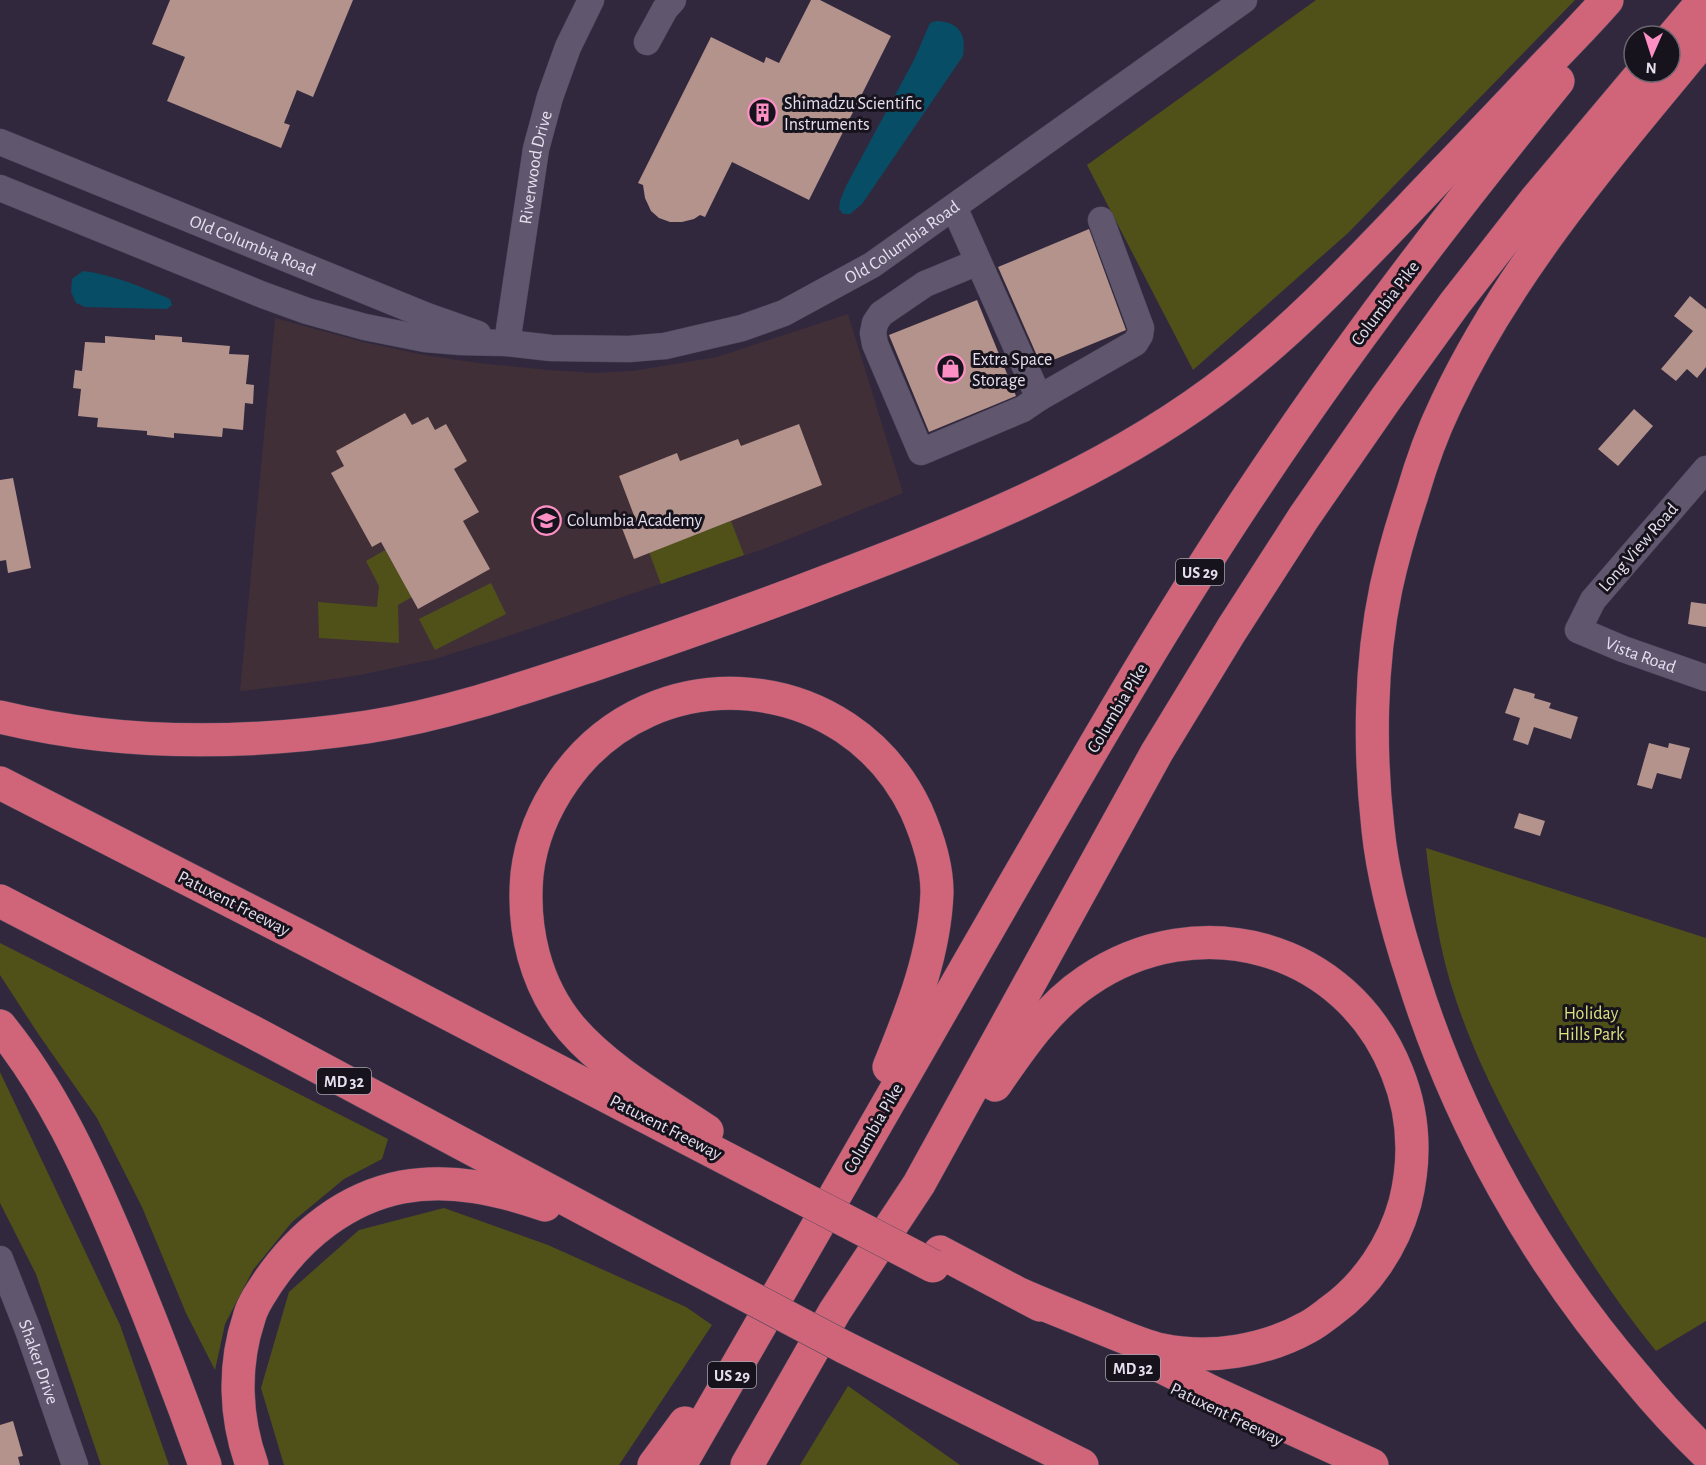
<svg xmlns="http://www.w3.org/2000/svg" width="1706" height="1465" viewBox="0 0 1706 1465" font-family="'Alegreya Sans',sans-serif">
<rect width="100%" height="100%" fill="#31283e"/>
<polygon fill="#412f38" points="848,314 903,493 769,547 505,637 435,659 360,675 292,685 240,691 275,318 363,342 424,355 478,363 550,370 593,373 632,371 717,357"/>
<g fill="#505119">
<polygon points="1316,0 1575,0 1348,233 1193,370 1087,165"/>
<polygon points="731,521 744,555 661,584 649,552"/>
<polygon points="385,550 412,597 398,605 399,643 319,638 318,602 377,607 379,586 366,561"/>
<polygon points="491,583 506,614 435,650 419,619"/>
<path d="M 1426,848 L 1706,938 L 1706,1321 L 1656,1351 C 1609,1293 1569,1230 1533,1165 C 1503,1112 1475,1057 1456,1000 C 1439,951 1432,899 1426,848 Z"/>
<polygon points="0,943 388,1139 382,1159 344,1179 292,1222 253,1270 225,1324 215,1370 186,1313 142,1207 97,1118 37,1032 0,975"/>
<polygon points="0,1072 120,1325 169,1465 101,1465 36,1274 0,1203"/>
<polygon points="444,1208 548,1245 686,1307 712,1325 619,1465 284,1465 261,1388 289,1292 359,1230"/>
<polygon points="848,1386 960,1465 800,1465"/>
</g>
<g fill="#074d65">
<path d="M 936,21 C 959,21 967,35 963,56 L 862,204 L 850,214 L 843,214 L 839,209 L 840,201 L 846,186 L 914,60 L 930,23 Z"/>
<path d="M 83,271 C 114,275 142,287 170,299 L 172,305 L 167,309 L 85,307 L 76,303 L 71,292 L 72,279 Z"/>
</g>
<g fill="#b3938c">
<polygon points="170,0 353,0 313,97 297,90 284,123 290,125 281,148 167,101 185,57 152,44"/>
<polygon points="811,0 820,0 891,36 809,200 732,162 705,217 700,215 694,219 682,222 670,222 659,218 651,211 645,198 643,185 638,183 711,37 764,63 766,57 779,63"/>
<polygon points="1089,229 1126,330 1041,365 998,267"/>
<polygon points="1690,296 1706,309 1706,367 1697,378 1687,369 1676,381 1661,369 1693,331 1674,316"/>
<polygon points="977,300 1016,396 929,432 889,335"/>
<polygon points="155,335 182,337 182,342 230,346 229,354 249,355 246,384 254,385 253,404 245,403 243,430 223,428 222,437 174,433 174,438 147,435 147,431 97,427 98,418 78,416 81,389 73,388 75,370 82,371 85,342 105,343 105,336 155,340"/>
<polygon points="1634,409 1653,426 1618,466 1598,449"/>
<polygon points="405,413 412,425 428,417 435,430 446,424 467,461 454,469 479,512 463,521 490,569 418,609 381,542 372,547 331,473 344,466 336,451"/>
<polygon points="799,424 822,485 634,559 620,523 635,518 619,476 677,453 680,461 738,439 741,446"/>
<polygon points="13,478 31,568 8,573 6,560 0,561 0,480"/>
<polygon points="1691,602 1706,604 1706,627 1688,624"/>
<polygon points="1514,688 1535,694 1534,698 1551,703 1549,708 1578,717 1571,739 1534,727 1528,745 1513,740 1520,718 1505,713"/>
<polygon points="1649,743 1668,748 1669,743 1690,748 1681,779 1657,773 1652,789 1637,785"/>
<polygon points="1519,813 1545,821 1540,836 1514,828"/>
<polygon points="13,1421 23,1456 18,1457 20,1465 0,1465 0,1425"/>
</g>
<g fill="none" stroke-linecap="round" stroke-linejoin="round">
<defs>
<g id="minor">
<polyline points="647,42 665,9 673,0"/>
<path id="s1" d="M 0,142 L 427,316 L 478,334"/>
<path id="s2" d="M 0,188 L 263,295 L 307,311 L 365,327 L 425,339 L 461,342 L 507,343 L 551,348 L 629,349 L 665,346 L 742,328 L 784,313 L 872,265 L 1244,0"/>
<polyline points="954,207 1039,398"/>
<polyline points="978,262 925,284 881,314 875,323 873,333 875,344 921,452 1023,409 1039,398 1135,343 1140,335 1141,328 1101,220"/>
<path id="s3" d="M 507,343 L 536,149 L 550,97 L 568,47 L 591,0"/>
<path id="s4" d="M 1706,469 L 1593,600 L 1578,630 L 1623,649 L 1706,678"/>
<path id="s5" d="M 0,1259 L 28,1330 L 75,1465"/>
</g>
<g id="highway">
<path d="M 1706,37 C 1611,152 1510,268 1446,404 C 1432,433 1421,464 1412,495 C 1402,525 1393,556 1386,588 C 1370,664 1369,751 1378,829 C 1383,879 1397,929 1413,978 C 1459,1124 1535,1260 1635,1376 C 1657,1403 1681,1429 1706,1453"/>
<polyline points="1670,40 1704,0"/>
<path d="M 0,717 C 120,746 246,745 367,727 C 444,715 518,690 590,666 C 666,640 742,614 817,585 C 954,533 1095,479 1214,391 C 1299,328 1369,250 1442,174 C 1476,139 1510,103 1544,67 C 1565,45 1587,23 1607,0"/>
<polyline points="0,783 303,938 777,1185"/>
<polyline points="0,901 251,1031 687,1264"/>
<path d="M 0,1026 C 52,1090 86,1165 118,1240 C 149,1314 178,1389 205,1465"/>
<path d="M 995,1085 C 1021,1047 1048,1007 1087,981 C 1198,905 1347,945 1397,1072 C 1414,1114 1416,1159 1405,1203 C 1393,1246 1367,1285 1331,1311 C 1323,1317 1316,1323 1308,1327 C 1265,1351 1210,1360 1162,1350 C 1140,1345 1119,1335 1099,1327 C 1073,1316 1047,1306 1022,1295"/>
<path d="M 707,1131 C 661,1100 607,1070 571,1028 C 535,985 522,929 527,874 C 531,840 545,807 564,780 C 654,652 849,669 916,810 C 927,835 937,865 937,892 C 935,953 912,1011 889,1067"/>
<polyline points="940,1252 1040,1305"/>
<polyline points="844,1347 1082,1465"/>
<polyline points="1140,1356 1212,1392 1372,1465"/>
<path d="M 252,1465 C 235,1418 233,1366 249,1318 C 252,1305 261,1293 268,1282 C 300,1235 346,1198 402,1187 C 451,1178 499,1189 545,1205"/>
<polyline points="654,1465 685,1423"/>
<path d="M 680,1465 C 787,1279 894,1093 1001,907 C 1083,765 1165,621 1257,484 C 1350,344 1452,211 1558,81"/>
<polyline points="747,1465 835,1311 919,1184 1157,752 1232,629 1304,517 1385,400 1455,303 1537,198 1643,72"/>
</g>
</defs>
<use href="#minor" stroke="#4e4759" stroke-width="27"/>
<use href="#highway" stroke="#4e4759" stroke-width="34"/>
<use href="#minor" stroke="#60576f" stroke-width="26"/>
<use href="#highway" stroke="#d0657a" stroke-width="33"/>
<defs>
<g id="highway-bridge">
<polyline points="777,1185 933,1266"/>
<polyline points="687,1264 844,1347"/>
</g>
</defs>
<use href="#highway-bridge" stroke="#4e4759" stroke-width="34" stroke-linecap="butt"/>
<use href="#highway-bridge" stroke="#d0657a" stroke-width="33"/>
</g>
<defs>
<symbol id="building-ring" viewBox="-11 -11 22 22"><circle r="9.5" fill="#17131d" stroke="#fc8fc3" stroke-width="1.5"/><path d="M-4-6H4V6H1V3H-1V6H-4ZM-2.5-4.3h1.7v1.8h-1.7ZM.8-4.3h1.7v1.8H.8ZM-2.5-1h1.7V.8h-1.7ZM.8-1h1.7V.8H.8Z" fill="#fc8fc3"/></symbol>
<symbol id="shop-ring" viewBox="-11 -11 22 22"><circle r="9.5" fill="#17131d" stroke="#fc8fc3" stroke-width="1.5"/><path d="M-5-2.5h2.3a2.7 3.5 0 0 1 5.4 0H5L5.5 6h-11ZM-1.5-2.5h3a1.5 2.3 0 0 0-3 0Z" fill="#fc8fc3"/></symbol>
<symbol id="school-ring" viewBox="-11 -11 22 22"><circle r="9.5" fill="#17131d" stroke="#fc8fc3" stroke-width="1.5"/><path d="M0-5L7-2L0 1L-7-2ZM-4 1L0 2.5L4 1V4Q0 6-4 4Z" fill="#fc8fc3"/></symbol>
</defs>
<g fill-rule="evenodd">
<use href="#building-ring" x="746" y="96" width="33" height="33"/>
<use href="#shop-ring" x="934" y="352" width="33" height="33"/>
<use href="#school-ring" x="530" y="504" width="33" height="33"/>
</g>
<g text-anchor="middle" stroke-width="6" stroke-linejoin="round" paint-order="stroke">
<g fill="#17131d" stroke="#a7a2af" stroke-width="1.5">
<rect x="1176" y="559" width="48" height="26" rx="4.5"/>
<rect x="317" y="1068" width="54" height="26" rx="4.5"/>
<rect x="1106" y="1355" width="54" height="26" rx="4.5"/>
<rect x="708" y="1362" width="48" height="26" rx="4.5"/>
</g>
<g font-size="16" font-weight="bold" fill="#e5dfee">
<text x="1200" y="578">US 29</text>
<text x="344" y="1087">MD 32</text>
<text x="1133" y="1374">MD 32</text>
<text x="732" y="1381">US 29</text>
</g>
<g font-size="18" fill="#e5dfee" stroke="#17131d" text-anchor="start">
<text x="784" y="109">Shimadzu Scientific<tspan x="784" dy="21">Instruments</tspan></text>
<text x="972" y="365">Extra Space<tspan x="972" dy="21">Storage</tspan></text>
<text x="567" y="526">Columbia Academy</text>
</g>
<g font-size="18" fill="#e5dfee" stroke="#17131d">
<text dy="6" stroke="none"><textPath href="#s3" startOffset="178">Riverwood Drive</textPath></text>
<text dy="6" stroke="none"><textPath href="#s2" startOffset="954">Old Columbia Road</textPath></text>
<text dy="6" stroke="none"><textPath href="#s1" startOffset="273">Old Columbia Road</textPath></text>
<text transform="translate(1385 303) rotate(-53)" y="6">Columbia Pike</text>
<text transform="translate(1638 547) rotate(-49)" y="6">Long View Road</text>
<text dy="6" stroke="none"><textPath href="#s4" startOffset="274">Vista Road</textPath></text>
<text transform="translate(1117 708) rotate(-59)" y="6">Columbia Pike</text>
<text transform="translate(234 903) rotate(27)" y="6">Patuxent Freeway</text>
<text transform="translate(666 1127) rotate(27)" y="6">Patuxent Freeway</text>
<text transform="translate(873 1128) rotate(-60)" y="6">Columbia Pike</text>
<text dy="6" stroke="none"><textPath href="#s5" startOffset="110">Shaker Drive</textPath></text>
<text transform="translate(1227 1414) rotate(26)" y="6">Patuxent Freeway</text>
</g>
<g font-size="18" fill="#dde17e" stroke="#17131d">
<text x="1591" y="1019">Holiday<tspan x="1591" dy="21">Hills Park</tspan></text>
</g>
</g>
<g transform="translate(1652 54) rotate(183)"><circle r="28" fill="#17131d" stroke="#696571" stroke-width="1.5"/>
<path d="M0-4.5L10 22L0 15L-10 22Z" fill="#fc8fc3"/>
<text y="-9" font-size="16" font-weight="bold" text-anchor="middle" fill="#e5dfee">N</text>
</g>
</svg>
